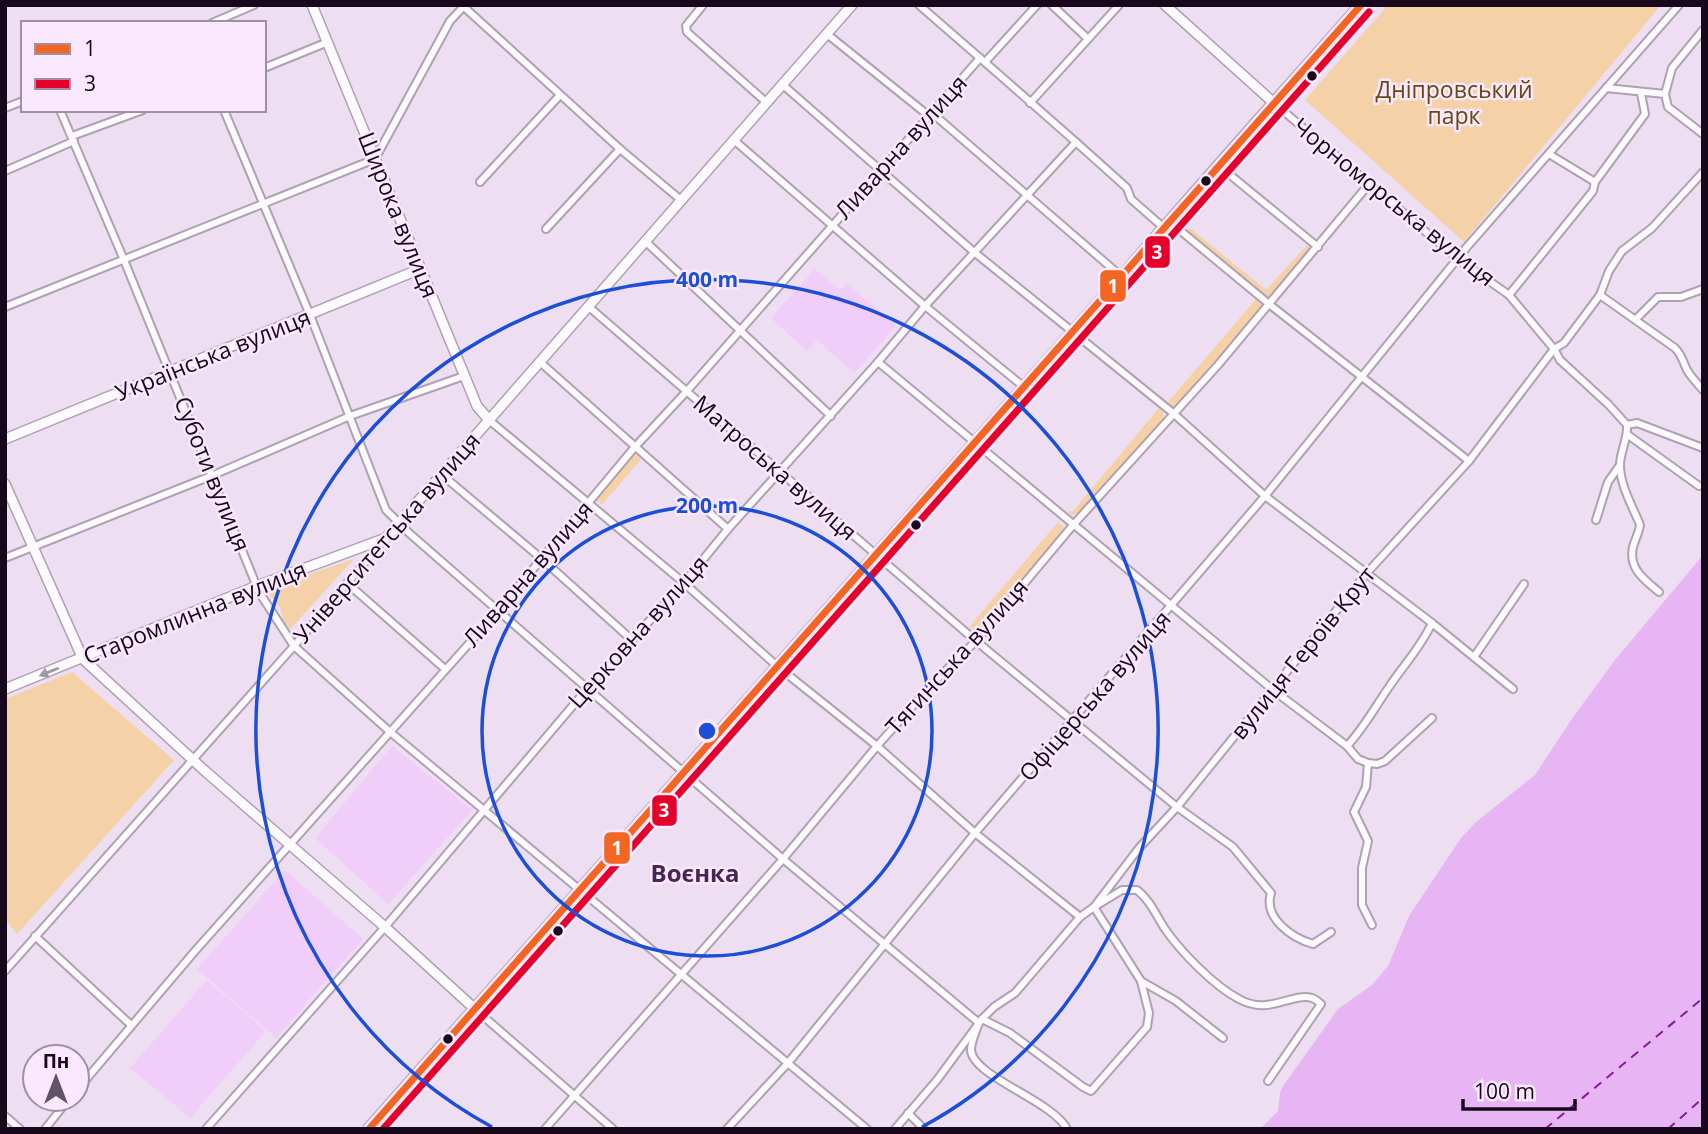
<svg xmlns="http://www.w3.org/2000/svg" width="1708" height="1134" viewBox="0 0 1708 1134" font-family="'Open Sans',sans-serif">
<rect width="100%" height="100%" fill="#eddff1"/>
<g fill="#f0cef9">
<polygon points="815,269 840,290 847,283 896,326 854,373 817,340 807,351 771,318"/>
<polygon points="392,746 472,810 388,904 315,838"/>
<polygon points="285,870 363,939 276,1038 197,969"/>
<polygon points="207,980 266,1031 190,1118 130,1068"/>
</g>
<g fill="#f5d1a7">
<polygon points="1388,5 1661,5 1464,242 1305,100"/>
<polygon points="1190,228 1266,290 1307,245 1313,249 1269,298 1186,232"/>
<polygon points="1256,299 1263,305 1216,365 1174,408 1168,402"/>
<polygon points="1159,408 1163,413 1163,420 1082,511 1072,515 1068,512 1074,510"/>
<polygon points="634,453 641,459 602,505 596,500"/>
<polygon points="1058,522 1065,528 979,634 970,626"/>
<polygon points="354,559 292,627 289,628 284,622 280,607 269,594 269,588"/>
<polygon points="72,672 174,760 17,934 5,919 5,699"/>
</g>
<polygon fill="#e7b4f4" points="1703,555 1703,1129 1260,1129 1278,1111 1280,1093 1283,1086 1338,1009 1372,985 1388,966 1409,916 1461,838 1476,822 1535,775 1571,720 1615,660"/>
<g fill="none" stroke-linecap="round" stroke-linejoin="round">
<g stroke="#841b9b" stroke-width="2" stroke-dasharray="9 7" stroke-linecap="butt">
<polyline points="1545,1129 1703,998"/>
<polyline points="1668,1129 1703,1098"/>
</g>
<defs>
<g id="street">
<polyline points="703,5 686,26 687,32 767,103"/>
<path d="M 919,5 C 989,66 1059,126 1127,188 L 1131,199 L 1164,228"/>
<polyline points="1052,5 1087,38"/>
<polyline points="463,6 620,149 681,200"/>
<polyline points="212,23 254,5"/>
<polyline points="827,34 929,116"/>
<polyline points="986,61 1037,5"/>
<polyline points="264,68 328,42"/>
<polyline points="783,85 974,252 1173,413 1265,496 1432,623 1513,689"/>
<polyline points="1606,88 1665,94 1668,107 1703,134"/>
<polyline points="1665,94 1672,68 1703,30"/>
<polyline points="1030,103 1119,5"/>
<polyline points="1275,104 1458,259 1509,295 1554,349 1560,360 1609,405 1627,425 1637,423 1703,448"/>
<polyline points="5,108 23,101"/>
<polyline points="60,110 124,260 259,592 294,646 389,731 867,1129"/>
<path d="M 224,110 L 310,315 L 386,510 L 409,533 L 783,859 L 979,1023 C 976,1031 971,1042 971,1050 C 972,1076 1053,1101 1067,1129"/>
<polyline points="932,113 1122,277"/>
<polyline points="72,136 143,110"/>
<polyline points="735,141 925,306 1024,387"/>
<polyline points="1549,154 1595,182"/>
<polyline points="1218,165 1318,247"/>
<polyline points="5,171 74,141"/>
<polyline points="480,182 560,95"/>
<polyline points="1170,222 1269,304 1469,461"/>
<polyline points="546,229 620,149"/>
<polyline points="645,241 831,416"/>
<polyline points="1509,295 1593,191 1595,182 1645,114 1641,93"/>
<path d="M 1600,295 L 1675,348 C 1682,355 1683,362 1687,370 C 1691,377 1697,383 1703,390"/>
<polyline points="5,307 375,159 450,21 465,5"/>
<path d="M 589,307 L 976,641 L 1177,807 L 1233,847 L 1271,893 C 1263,918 1292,938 1313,944 L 1331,932"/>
<polyline points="1636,319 1658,297 1681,297 1703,289"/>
<polyline points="540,362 728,529"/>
<polyline points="878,362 1273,690 1347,746 1358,759 1368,763 1366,787 1354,812 1368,841 1362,868 1362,905 1372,925"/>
<polyline points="489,420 684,583 777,666 877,746 975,833 1080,917"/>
<path d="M 1627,425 C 1628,439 1620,452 1620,465 C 1620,486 1633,507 1640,525 C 1639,533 1635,539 1633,547 C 1628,569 1645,580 1659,592"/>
<polyline points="1628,435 1699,486"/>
<polyline points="441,474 542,559 632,640"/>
<polyline points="1596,520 1608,482 1620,465"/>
<polyline points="5,558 211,476 350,416 464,376"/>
<polyline points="347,583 445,669"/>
<polyline points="1474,657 1524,584"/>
<path d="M 1347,746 C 1364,728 1375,707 1389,687 C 1403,666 1421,647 1432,623"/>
<polyline points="1368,763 1377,764 1385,761 1432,718"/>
<polyline points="35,936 131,1025"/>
<polyline points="5,971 294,646 383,541"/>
<polyline points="476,1010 613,1129"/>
<polyline points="982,1019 1010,1033 1083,1087 1091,1091 1147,1027 1149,1013 1141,981"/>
<path d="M 1223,1038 L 1176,1001 L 1141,981 L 1094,907 L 1122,890 L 1137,890 C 1150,900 1156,915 1165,929 C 1181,952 1214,986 1239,999 C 1269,1016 1292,992 1312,998 C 1316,999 1318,1002 1321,1004 L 1268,1081"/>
<polyline points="77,1090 195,951 498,611 634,448 686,392 980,58"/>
<polyline points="908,1113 924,1129"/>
<polyline points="5,1116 20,1129"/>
<polyline points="45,1129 69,1099"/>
<polyline points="206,1129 385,927 587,689 684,583 728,529 878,362 925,306 1076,142"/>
<polyline points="545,1129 783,859 877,746 935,681 976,641 1074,524 1218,365 1369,184"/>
<polyline points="727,1129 788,1063 975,833 1265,496 1466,248 1679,5"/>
<polyline points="895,1129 937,1080 982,1019 994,1007 1015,993 1080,917 1094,907 1139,848 1177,807 1366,574 1469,461 1554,349 1564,343 1600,295 1609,271 1622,251 1652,228 1703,172"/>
</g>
<g id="secondary">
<polyline points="312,5 477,406 489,420"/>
<polyline points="1165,5 1275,104"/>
<polyline points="5,439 420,269"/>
<polyline points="5,484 83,659 205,771 385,927 476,1010"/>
<polyline points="5,689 257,586 386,538 852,5"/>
</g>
<path id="primary" d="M 369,1129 L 1122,277 C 1200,185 1281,96 1361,5"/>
</defs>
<use href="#street" stroke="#afa1b3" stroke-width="10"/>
<use href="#secondary" stroke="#afa1b3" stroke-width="12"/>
<use href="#primary" stroke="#afa1b3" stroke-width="14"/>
<use href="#street" stroke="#fcfafd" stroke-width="6"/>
<use href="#secondary" stroke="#fcfafd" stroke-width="9"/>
<use href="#primary" stroke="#fcfafd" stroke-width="10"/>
<defs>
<polyline id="bus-1" points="369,1129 1361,5"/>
<polyline id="bus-2" points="383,1129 1369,12"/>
</defs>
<use href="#bus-1" stroke="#fae8ff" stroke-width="12"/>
<use href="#bus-2" stroke="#fae8ff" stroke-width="12"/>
<use href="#bus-1" stroke="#f26522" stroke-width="7"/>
<use href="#bus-2" stroke="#e4002b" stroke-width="7"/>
</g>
<defs><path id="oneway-solid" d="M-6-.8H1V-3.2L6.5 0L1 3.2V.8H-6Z" transform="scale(1.75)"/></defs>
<use fill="#a199a3" href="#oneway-solid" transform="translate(49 672) rotate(158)"/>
<g fill="none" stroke="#1d4ed8" stroke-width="3.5">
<circle cx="707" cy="731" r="225"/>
<path d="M492 1127A451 451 0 1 1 922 1127"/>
</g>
<g fill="#18081b" stroke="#fae8ff" stroke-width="2.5">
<circle cx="1312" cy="76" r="6"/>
<circle cx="1206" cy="181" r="6"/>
<circle cx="916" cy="525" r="6"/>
<circle cx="558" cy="931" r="6"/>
<circle cx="448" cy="1039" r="6"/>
</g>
<g text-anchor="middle" stroke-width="5" stroke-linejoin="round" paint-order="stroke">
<g font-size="23" fill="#674a12" stroke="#fae8ff">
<text x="1454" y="98">Дніпровський<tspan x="1454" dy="26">парк</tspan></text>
</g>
<g font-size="23" fill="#18081b" stroke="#fae8ff">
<text transform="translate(901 147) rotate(-48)" y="8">Ливарна вулиця</text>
<text transform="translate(1394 202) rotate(39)" y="8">Чорноморська вулиця</text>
<text transform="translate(398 215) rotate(68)" y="8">Широка вулиця</text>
<text transform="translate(213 355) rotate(-22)" y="8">Українська вулиця</text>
<text transform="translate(775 468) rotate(41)" y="8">Матроська вулиця</text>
<text transform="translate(212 474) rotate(68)" y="8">Суботи вулиця</text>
<text transform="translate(387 538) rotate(-49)" y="8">Університетська вулиця</text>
<text transform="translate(528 574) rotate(-49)" y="8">Ливарна вулиця</text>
<text transform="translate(195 613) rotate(-22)" y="8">Старомлинна вулиця</text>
<text transform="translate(638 632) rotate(-48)" y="8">Церковна вулиця</text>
<text transform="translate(1303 653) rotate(-51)" y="8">вулиця Героїв Крут</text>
<text transform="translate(957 657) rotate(-48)" y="8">Тягинська вулиця</text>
<text transform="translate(1095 696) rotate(-49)" y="8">Офіцерська вулиця</text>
</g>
<g font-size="24" font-weight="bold" fill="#492552" stroke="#fae8ff">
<text x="695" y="882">Воєнка</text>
</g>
</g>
<circle cx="707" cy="731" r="10" fill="#1d4ed8" stroke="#fae8ff" stroke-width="3.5"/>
<g font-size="21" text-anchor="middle" font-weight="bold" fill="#1d4ed8" stroke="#fae8ff" stroke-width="5" stroke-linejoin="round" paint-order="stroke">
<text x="707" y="287">400 m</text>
<text x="707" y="513">200 m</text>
</g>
<g stroke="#fae8ff" stroke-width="2.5">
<rect x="1144" y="235" width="27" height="34" rx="7" fill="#e4002b"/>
<rect x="1099" y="269" width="28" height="34" rx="7" fill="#f26522"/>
<rect x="651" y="794" width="27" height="33" rx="7" fill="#e4002b"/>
<rect x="603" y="831" width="28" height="34" rx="7" fill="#f26522"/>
</g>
<g font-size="19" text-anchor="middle" font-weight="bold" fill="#fff">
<text x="1157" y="259">3</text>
<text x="1113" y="293">1</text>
<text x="664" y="817">3</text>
<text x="617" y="855">1</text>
</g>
<rect width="1708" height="1134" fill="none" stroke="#18081b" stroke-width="14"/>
<rect x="21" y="21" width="245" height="91" fill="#fae8ff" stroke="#a08ea4" stroke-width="2"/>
<rect x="35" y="44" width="35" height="10" fill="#f26522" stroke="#a08ea4" stroke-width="2"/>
<text x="84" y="56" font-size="21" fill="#18081b">1</text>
<rect x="35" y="79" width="35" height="10" fill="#e4002b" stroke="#a08ea4" stroke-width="2"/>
<text x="84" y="91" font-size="21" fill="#18081b">3</text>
<g transform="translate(56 1078)"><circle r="33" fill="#fae8ff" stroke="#a08ea4" stroke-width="2"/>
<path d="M0-5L12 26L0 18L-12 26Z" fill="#635366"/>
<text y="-10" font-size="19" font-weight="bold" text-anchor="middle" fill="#18081b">Пн</text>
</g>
<path d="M1463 1099v10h112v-10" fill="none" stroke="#18081b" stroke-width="3.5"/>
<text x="1474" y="1099" font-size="21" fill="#18081b" stroke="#fae8ff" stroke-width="5" paint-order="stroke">100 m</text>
</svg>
